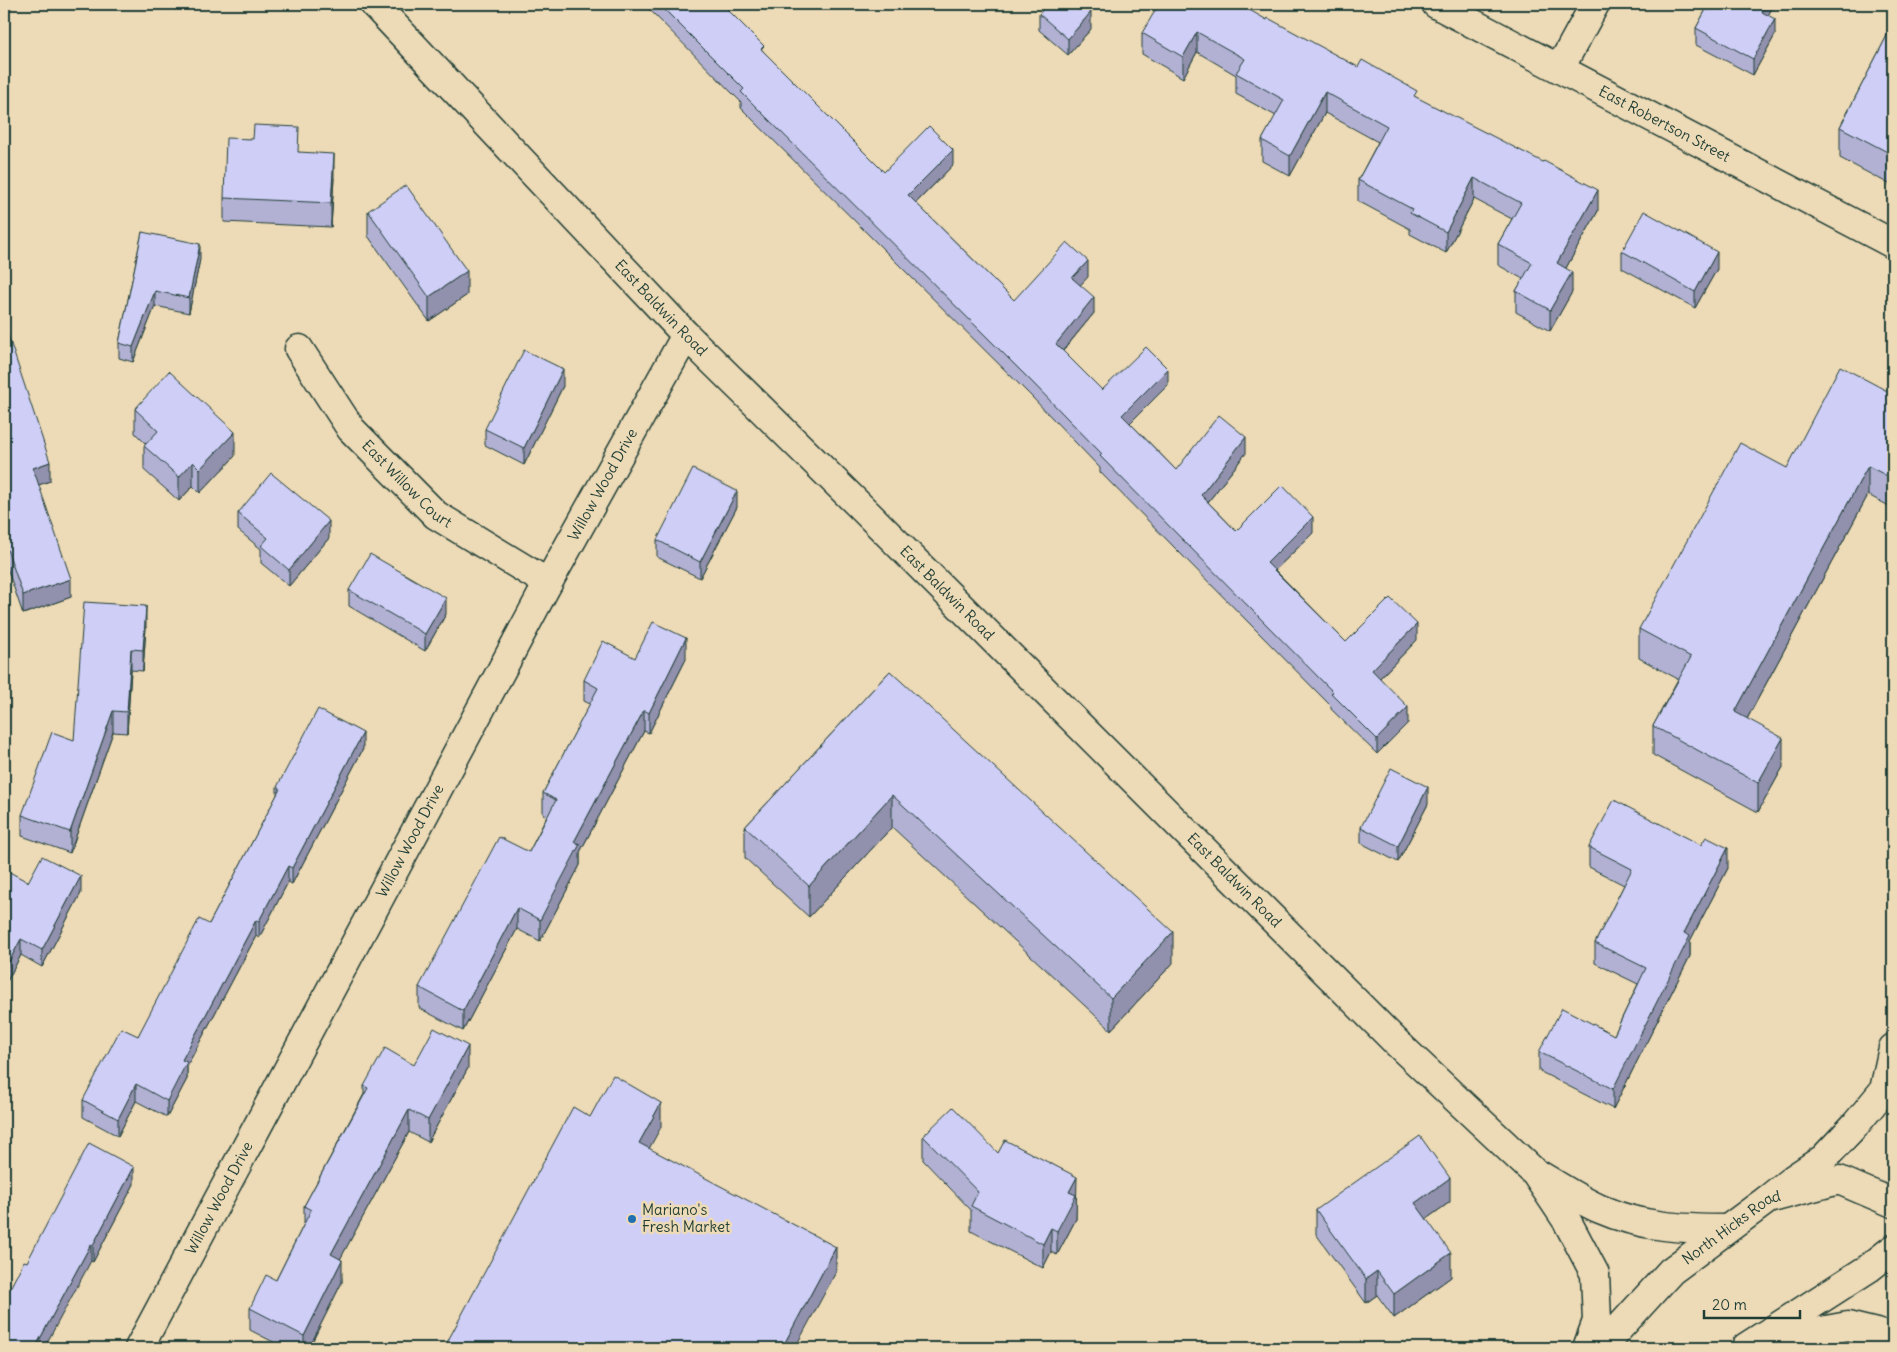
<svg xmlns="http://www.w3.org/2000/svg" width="1897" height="1352" viewBox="0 0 1897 1352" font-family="Delius,sans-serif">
<rect width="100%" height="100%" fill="#eddab7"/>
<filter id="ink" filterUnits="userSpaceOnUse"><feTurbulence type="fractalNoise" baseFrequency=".02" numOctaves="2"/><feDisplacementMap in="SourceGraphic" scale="10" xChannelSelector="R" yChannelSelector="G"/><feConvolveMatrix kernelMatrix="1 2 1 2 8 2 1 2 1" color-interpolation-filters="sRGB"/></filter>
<g filter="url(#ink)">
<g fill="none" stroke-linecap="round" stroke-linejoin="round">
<defs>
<g id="minor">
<path id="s1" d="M 374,4 L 686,335 L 863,509 L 1398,1044 L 1533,1171"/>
<path id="s2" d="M 1436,4 L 1893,244"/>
<polyline points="1560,68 1595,4"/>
<path id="s3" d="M 299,349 L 351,429 L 436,515 L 548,583"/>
<path id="s4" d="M 139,1348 L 548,583 L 686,335"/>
</g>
<g id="secondary">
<path d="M 1533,1171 C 1555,1184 1577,1199 1600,1209 C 1641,1227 1683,1229 1727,1229"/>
<polyline points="1537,1176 1567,1221 1595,1274 1597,1321 1587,1348"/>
<polyline points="1746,1347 1869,1268 1893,1249"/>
<path id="s5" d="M 1601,1348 L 1671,1271 L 1768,1199 L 1839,1180 L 1893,1203"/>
</g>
<g id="primary">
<polyline points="1768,1199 1793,1179 1823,1159 1856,1124 1884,1090 1893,1048"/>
<polyline points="1753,1348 1810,1333 1848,1326 1893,1337"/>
</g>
</defs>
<use href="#minor" stroke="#1f3d34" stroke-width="31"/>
<use href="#secondary" stroke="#1f3d34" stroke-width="31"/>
<use href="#primary" stroke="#1f3d34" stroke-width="31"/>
<use href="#minor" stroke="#eddab7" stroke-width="28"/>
<use href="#secondary" stroke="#eddab7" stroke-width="28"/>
<use href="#primary" stroke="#eddab7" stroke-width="28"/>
</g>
<g fill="#b2b1d4" stroke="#1f3d34">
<polygon points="640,4 722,4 764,52 884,172 953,165 916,203 1014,300 1088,277 1080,285 1094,313 1063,351 1102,390 1168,385 1130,423 1176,470 1246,453 1208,502 1236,531 1313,533 1275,570 1346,642 1417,640 1380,678 1408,723 1377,754 1331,709 1331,706 1100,472 1100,468 1031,396 741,108 741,102 645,5 643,6"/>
<polygon points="1709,4 1774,4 1768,15 1775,35 1753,75 1696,45 1696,28"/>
<polygon points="1039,14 1091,29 1068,55 1039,30"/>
<polygon points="1267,20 1417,98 1598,211 1566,268 1572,292 1550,331 1516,312 1516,291 1523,279 1498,265 1498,244 1512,219 1474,199 1446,253 1410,234 1410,229 1358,201 1358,180 1378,142 1325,113 1290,176 1262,161 1262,140 1276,116 1236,94 1236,75 1197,52 1183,78 1142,54 1142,33"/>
<polygon points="1893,24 1893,186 1840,158 1840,127"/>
<polygon points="299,152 334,178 331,227 224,222 224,198"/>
<polygon points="368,211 467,295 429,321 368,236"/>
<polygon points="142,232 200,259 189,313 155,306 133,362 119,358 119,343"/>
<polygon points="1622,251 1717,269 1695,308 1622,268"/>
<polygon points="4,323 50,481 38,485 71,597 23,614 4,559"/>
<polygon points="563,386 524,465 485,445 485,429"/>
<polygon points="1893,394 1893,508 1868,495 1747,719 1783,767 1758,812 1653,755 1653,726 1678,679 1639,658 1639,629 1787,468"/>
<polygon points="135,409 235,456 200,493 193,486 179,501 144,470 144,446 146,444 135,433"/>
<polygon points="737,507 700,578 657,557 657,540"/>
<polygon points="238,513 329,538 289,586 261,563 261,549 238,530"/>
<polygon points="349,590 446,614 425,651 349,606"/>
<polygon points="146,627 143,671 131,670 127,733 113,732 70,853 22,836 22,815 74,740"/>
<polygon points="635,658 686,659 649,733 644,731 580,852 580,865 540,941 517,929 463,1031 419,1008 419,987 529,852 547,816 543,814 543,793 590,704 584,701 584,680"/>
<polygon points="890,671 1173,963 1111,1030 892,827 809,917 745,858 745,827"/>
<polygon points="363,749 292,884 288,882 259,938 256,936 187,1066 187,1079 167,1117 136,1101 118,1136 83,1117 83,1100 138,1036 209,924 277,795 277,787"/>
<polygon points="1428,804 1398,862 1361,843 1361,827"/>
<polygon points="1589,847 1728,868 1690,941 1690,956 1613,1109 1539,1071 1539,1052 1614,1035 1638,984 1595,963 1595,943 1624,885 1589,867"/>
<polygon points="28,882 81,893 42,967 21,955 4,987"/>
<polygon points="414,1065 468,1068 428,1142 409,1132 340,1259 342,1282 309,1348 285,1348 250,1330 250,1308 276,1280 304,1224 304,1206 364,1094 364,1086"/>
<polygon points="923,1136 998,1153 1077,1202 1076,1203 1076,1219 1057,1255 1051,1252 1043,1268 971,1231 971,1210 923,1160"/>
<polygon points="134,1184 93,1262 91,1261 27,1262"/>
<polygon points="1450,1202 1426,1219 1451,1277 1394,1318 1377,1295 1366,1303 1316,1234 1316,1210"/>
</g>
<g fill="#9190ad" stroke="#1f3d34">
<polygon points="5,4 13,4 4,22 4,5"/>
<polygon points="1766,4 1774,4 1762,28 1762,12"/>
<polygon points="1091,12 1091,29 1068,55 1068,39"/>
<polygon points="1775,19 1775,35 1753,75 1753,59"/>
<polygon points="1197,32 1197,52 1183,78 1183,57"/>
<polygon points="1325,92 1325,113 1290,176 1290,156"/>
<polygon points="953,150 953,165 908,211 908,195"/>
<polygon points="334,154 334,178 331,227 331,203"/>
<polygon points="1474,178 1474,199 1446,253 1446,232"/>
<polygon points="1598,190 1598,211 1557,284 1557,263"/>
<polygon points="200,244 200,259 189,313 189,298"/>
<polygon points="1717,252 1717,269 1695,308 1695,292"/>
<polygon points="1088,261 1088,277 1072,294 1072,278"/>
<polygon points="467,271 467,295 429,321 429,297"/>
<polygon points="1572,272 1572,292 1550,331 1550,310"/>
<polygon points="155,291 155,306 133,362 133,347"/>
<polygon points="1094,297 1094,313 1056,359 1056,344"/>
<polygon points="563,369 563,386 524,465 524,448"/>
<polygon points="1168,369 1168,385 1122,431 1122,415"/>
<polygon points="235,432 235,456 200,493 200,469"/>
<polygon points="1246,437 1246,453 1201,511 1201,495"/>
<polygon points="50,462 50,481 33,487 33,468"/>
<polygon points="193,462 193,486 179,501 179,477"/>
<polygon points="1868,466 1868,495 1735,741 1735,712"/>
<polygon points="737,491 737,507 700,578 700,562"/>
<polygon points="1313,517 1313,533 1267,578 1267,563"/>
<polygon points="329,521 329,538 289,586 289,570"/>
<polygon points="71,579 71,597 23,614 23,595"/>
<polygon points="446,598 446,614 425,651 425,634"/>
<polygon points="146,606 146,627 143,671 143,650"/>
<polygon points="1417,624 1417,640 1372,686 1372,670"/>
<polygon points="686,638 686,659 649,733 649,713"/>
<polygon points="131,649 131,670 127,733 127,712"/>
<polygon points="1408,707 1408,723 1377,754 1377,739"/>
<polygon points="644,710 644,731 580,852 580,865 540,941 540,920 574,842"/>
<polygon points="113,711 113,732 70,853 70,832"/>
<polygon points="363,733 363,749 292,884 292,868"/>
<polygon points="1783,738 1783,767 1758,812 1758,783"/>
<polygon points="1428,787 1428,804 1398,862 1398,846"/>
<polygon points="892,795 892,827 809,917 809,886"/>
<polygon points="1728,848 1728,868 1690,941 1690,956 1613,1109 1613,1089 1684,933"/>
<polygon points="288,866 288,882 259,938 259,921"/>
<polygon points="81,876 81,893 42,967 42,950"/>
<polygon points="517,908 517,929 463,1031 463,1011"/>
<polygon points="256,920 256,936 187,1066 187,1079 167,1117 167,1101 182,1060"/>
<polygon points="1173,932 1173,963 1111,1030 1111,998"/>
<polygon points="21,939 21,955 4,987 4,971"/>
<polygon points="468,1046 468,1068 428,1142 428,1120"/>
<polygon points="136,1084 136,1101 118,1136 118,1119"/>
<polygon points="661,1103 661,1127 639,1167 639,1143"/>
<polygon points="409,1110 409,1132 331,1276 331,1254"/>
<polygon points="134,1167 134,1184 93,1262 93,1245"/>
<polygon points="1077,1177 1076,1219 1057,1255 1057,1231 1069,1192"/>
<polygon points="1450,1178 1450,1202 1415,1227 1415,1203"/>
<polygon points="1051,1228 1051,1252 1043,1268 1043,1244"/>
<polygon points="91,1244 91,1261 44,1348 35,1348"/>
<polygon points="836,1247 836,1272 795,1348 782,1348"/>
<polygon points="1451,1253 1451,1277 1394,1318 1394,1294"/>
<polygon points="342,1260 342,1282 309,1348 304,1348 304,1336"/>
<polygon points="1377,1271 1377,1295 1366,1303 1366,1279"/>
</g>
<g fill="#cfcef7" stroke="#1f3d34">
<polygon points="659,4 722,4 764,46 761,49 884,172 929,126 953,150 908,195 1014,300 1067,242 1088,261 1072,278 1094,297 1056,344 1102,390 1146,347 1168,369 1122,415 1176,470 1219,415 1246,437 1201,495 1236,531 1282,485 1313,517 1267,563 1346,642 1390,598 1417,624 1372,670 1408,707 1377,739 1331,693 1333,692 1100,456 1102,454 1031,381 741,92 744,89"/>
<polygon points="1048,4 1081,4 1091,12 1068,39 1039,14"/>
<polygon points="1159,4 1239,4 1267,20 1268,18 1358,67 1362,60 1417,91 1414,96 1543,162 1544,161 1598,190 1557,263 1572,272 1550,310 1516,291 1532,263 1498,244 1521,203 1474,178 1446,232 1410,213 1412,209 1358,180 1387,126 1325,92 1290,156 1262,140 1284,100 1236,73 1245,59 1197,32 1183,57 1142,33"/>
<polygon points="1709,4 1766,4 1762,12 1775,19 1753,59 1696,28"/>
<polygon points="1893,24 1893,155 1840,127"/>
<polygon points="254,125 299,127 298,152 334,154 331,203 224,198 226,138 253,139"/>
<polygon points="406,185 467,271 429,297 368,211"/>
<polygon points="1644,211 1717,252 1695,292 1622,251"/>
<polygon points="142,232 200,244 189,298 155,291 133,347 119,343"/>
<polygon points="4,323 50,462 33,468 71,579 23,595 4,540"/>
<polygon points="524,350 563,369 524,448 485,429"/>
<polygon points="1840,366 1893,394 1893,479 1868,466 1735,712 1783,738 1758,783 1653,726 1691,657 1639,629 1740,443 1787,468"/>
<polygon points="169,371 235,432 200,469 193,462 179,477 144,446 158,431 135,409"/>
<polygon points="693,469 737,491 700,562 657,540"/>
<polygon points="271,473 329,521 289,570 261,546 268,538 238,513"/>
<polygon points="370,554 446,598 425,634 349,590"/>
<polygon points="84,602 146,606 143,650 131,649 127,712 113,711 70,832 22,815 52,732 74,740"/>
<polygon points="653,622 686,638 649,713 644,710 574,842 580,844 540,920 517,908 463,1011 419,987 499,837 529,852 556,800 543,793 598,688 584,680 603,641 635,658"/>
<polygon points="890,671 1173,932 1111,998 892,795 809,886 745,827"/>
<polygon points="318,709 363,733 292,868 288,866 259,921 256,920 182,1060 187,1062 167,1101 136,1084 118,1119 83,1100 121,1028 138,1036 199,919 209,924 280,789 277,787"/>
<polygon points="1391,768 1428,787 1398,846 1361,827"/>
<polygon points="1614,800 1701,845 1706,837 1728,848 1684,933 1690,936 1613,1089 1539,1052 1562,1008 1614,1035 1646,968 1595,943 1632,869 1589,847"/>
<polygon points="42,856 81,876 42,950 21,939 4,971 4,869 28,882"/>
<polygon points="434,1028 468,1046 428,1120 409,1110 331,1254 342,1260 304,1336 250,1308 266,1275 276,1280 311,1210 304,1206 368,1088 364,1086 385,1048 414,1065"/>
<polygon points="613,1075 661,1103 639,1143 836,1247 782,1348 444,1348 573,1107 590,1117"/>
<polygon points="953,1107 998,1153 1005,1140 1077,1177 1069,1192 1076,1195 1057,1231 1051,1228 1043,1244 971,1206 978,1192 923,1136"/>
<polygon points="1420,1136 1450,1178 1415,1203 1451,1253 1394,1294 1377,1271 1366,1279 1316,1210"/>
<polygon points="89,1143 134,1167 93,1245 91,1244 35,1348 4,1348 4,1300 24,1261 27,1262"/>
</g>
</g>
<circle fill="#1f6fb2" stroke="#eddab7" stroke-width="2" cx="632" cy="1219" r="5"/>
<g text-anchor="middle" stroke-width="5" stroke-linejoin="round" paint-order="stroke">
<g font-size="15" fill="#1f3d34" stroke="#eddab7">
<text dy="5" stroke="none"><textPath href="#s2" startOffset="258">East Robertson Street</textPath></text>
<text dy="5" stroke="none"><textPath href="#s1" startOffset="418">East Baldwin Road</textPath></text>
<text dy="5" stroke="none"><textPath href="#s3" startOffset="174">East Willow Court</textPath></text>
<text dy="5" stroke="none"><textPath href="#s4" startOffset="980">Willow Wood Drive</textPath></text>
<text dy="5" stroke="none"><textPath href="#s1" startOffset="822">East Baldwin Road</textPath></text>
<text dy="5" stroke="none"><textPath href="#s4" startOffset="575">Willow Wood Drive</textPath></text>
<text dy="5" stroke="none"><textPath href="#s1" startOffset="1228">East Baldwin Road</textPath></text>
<text dy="5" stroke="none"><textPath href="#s4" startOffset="170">Willow Wood Drive</textPath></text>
<text dy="5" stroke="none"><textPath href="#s5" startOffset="179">North Hicks Road</textPath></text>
</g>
<g font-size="15" fill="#1f3d34" stroke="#eddab7" text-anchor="start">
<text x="642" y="1215">Mariano's<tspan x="642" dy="17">Fresh Market</tspan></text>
</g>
</g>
<rect width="1897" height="1352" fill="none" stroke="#eddab7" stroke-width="20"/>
<rect x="10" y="10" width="1877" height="1332" fill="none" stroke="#1f3d34" stroke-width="2" filter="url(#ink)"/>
<path d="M1704 1310v8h96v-8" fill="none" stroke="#1f3d34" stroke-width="2.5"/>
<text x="1712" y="1310" font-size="15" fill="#1f3d34" stroke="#eddab7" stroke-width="4" paint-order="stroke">20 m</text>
</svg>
